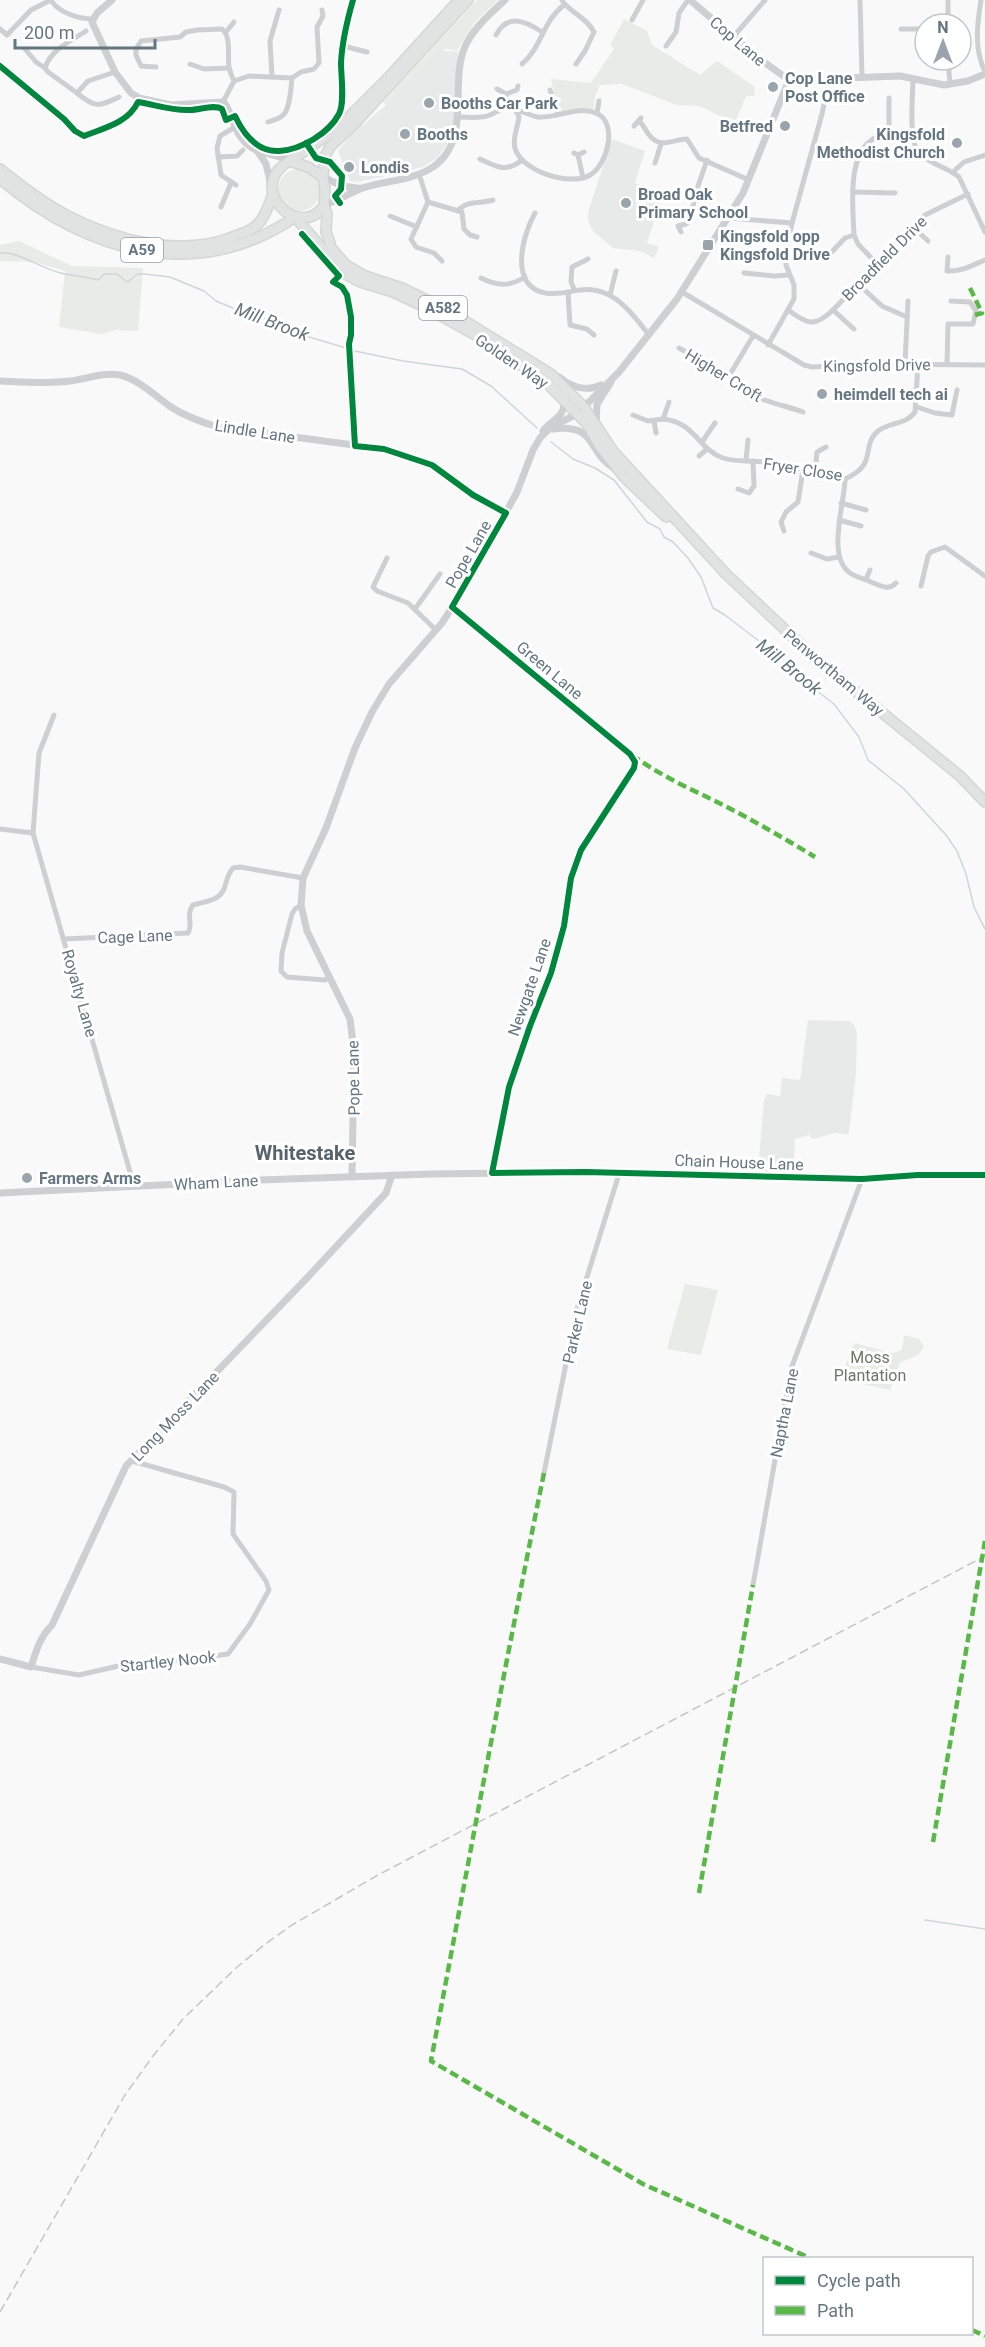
<svg xmlns="http://www.w3.org/2000/svg" width="985" height="2347" viewBox="0 0 985 2347" font-family="Roboto,sans-serif">
<rect width="100%" height="100%" fill="#f9f9f9"/>
<g fill="#e8e9e9">
<polygon points="439,50 458,52 455,122 450,140 437,158 423,167 396,174 357,182 350,181 338,151 359,124 363,125 386,105"/>
<polygon points="612,139 645,151 635,183 663,193 647,243 659,247 654,258 640,251 613,248 593,231 588,220 588,212"/>
<polygon points="808,1020 849,1021 854,1025 857,1032 856,1072 849,1132 847,1134 835,1133 813,1139 809,1135 795,1139 793,1173 758,1172 764,1100 767,1094 780,1096 782,1078 800,1080"/>
</g>
<g fill="#e8ebe6">
<polygon points="477,0 498,0 474,23 457,51 447,49 439,51 386,105 383,102"/>
<polygon points="624,19 647,31 652,45 700,75 717,61 755,87 754,96 746,96 736,120 720,116 700,106 677,105 622,84 600,85 595,96 593,112 558,114 551,79 591,83 614,49 610,45"/>
<circle cx="299" cy="190" r="21"/>
<polygon points="19,241 72,266 143,268 138,331 115,330 101,334 59,327 65,271 34,262 0,261 0,245"/>
<polygon points="685,1284 718,1290 701,1355 667,1349"/>
<polygon points="904,1335 919,1339 924,1347 918,1355 900,1363 890,1390 840,1379 854,1343 893,1353 902,1350"/>
</g>
<g fill="none" stroke-linecap="round" stroke-linejoin="round">
<g stroke="#ced6d9" stroke-width="1.5">
<path d="M 0,253 C 20,251 44,271 65,274 C 76,276 87,277 98,280 L 104,274 L 117,274 L 127,282 L 138,274 L 144,274 L 170,277 L 204,291 L 216,301 L 235,309 L 282,324 L 306,336 L 346,348"/>
<polyline points="350,350 403,361 462,369 491,386 537,428"/>
<polyline points="551,442 573,459 595,468 614,480 647,522 660,529 664,537 673,542 688,558 701,577 713,608 725,615 789,664 799,677 834,704 859,737 868,760 904,789 946,835 957,851 966,874 974,907 985,929"/>
<polyline points="925,1920 985,1929"/>
</g>
<defs>
<g id="trunk">
<path d="M 289,161 L 308,167 L 323,177 L 325,188 L 324,206 C 300,241 244,189 289,161 Z"/>
<polyline points="290,161 332,132 348,118 388,78 459,0"/>
<path d="M 0,169 C 22,187 43,203 68,216 C 117,241 182,258 235,236 C 244,233 253,230 259,223 C 266,215 269,204 273,194"/>
<polyline points="323,176 325,156 330,147 357,121 468,0"/>
<path d="M 0,179 C 86,251 195,285 295,217"/>
<polyline points="324,206 327,213 326,232 329,240 331,248 346,265 365,276 402,288 447,310 551,374 584,407 613,451 726,574 815,658 960,776 985,802"/>
<polyline points="296,218 343,273 360,282 393,292 429,309 477,336 546,382 586,423 601,448 624,477 666,517"/>
</g>
</defs>
<use href="#trunk" stroke="#d5d6d6" stroke-width="12"/>
<g stroke="#cecfd0" stroke-width="5">
<path d="M 51,0 C 57,12 79,19 92,19"/>
<path d="M 562,0 C 566,10 587,17 594,32 L 585,51 L 576,64"/>
<polyline points="860,0 862,77"/>
<polyline points="948,0 948,24"/>
<path d="M 981,0 C 977,25 974,49 985,72"/>
<polyline points="632,20 643,0"/>
<polyline points="0,29 7,35 31,10 51,0"/>
<polyline points="901,29 925,29"/>
<path d="M 86,31 C 72,40 50,50 45,68 L 48,72 L 77,93 L 88,81 L 115,72"/>
<polyline points="226,32 234,22"/>
<path d="M 496,35 C 507,13 526,21 542,32"/>
<polyline points="733,37 765,0"/>
<polyline points="343,46 367,52"/>
<polyline points="666,46 676,32 679,13 688,0"/>
<polyline points="25,49 36,62 45,68"/>
<polyline points="948,60 950,84"/>
<polyline points="190,64 204,69 229,68"/>
<path d="M 522,64 C 542,47 542,22 564,5"/>
<path d="M 156,67 L 141,66 L 136,55 L 136,49 L 141,41 L 180,37 L 186,32 L 197,30 L 222,29 C 232,38 227,55 229,67 C 230,72 232,77 234,81 L 223,102"/>
<polyline points="272,77 270,41 279,10"/>
<path d="M 913,78 C 913,95 908,141 919,153 C 929,164 947,167 959,177 L 985,232"/>
<polyline points="234,81 249,76 292,78 301,72 314,69 319,63 317,27 323,16 322,10"/>
<polyline points="497,89 506,94 507,107"/>
<polyline points="550,90 558,114"/>
<path d="M 77,93 C 95,108 98,107 119,97"/>
<polyline points="506,94 517,90 518,86"/>
<polyline points="889,98 889,135"/>
<polyline points="340,113 344,38 353,0"/>
<polyline points="597,113 599,101"/>
<path d="M 458,117 C 469,117 480,119 490,115 C 495,113 501,108 507,108 C 514,107 528,115 537,117 C 556,119 577,105 596,113 C 619,122 607,166 590,175 C 570,187 521,171 515,148 C 512,138 518,127 519,117 L 516,111"/>
<path d="M 268,122 C 273,120 279,119 282,116 C 290,111 291,87 292,78"/>
<path d="M 640,122 C 645,127 647,134 652,138 C 662,148 675,139 687,139 L 699,158 L 749,180"/>
<polyline points="634,126 641,118"/>
<polyline points="235,127 220,136 217,148 221,175 236,185"/>
<polyline points="574,153 578,155 584,152"/>
<polyline points="578,155 583,178"/>
<polyline points="218,157 237,156 243,150"/>
<path d="M 480,159 C 497,167 506,173 522,160"/>
<polyline points="655,163 661,144"/>
<polyline points="953,172 964,162 985,155"/>
<polyline points="419,174 428,202 411,239 416,247 434,253 442,261"/>
<polyline points="854,192 895,193"/>
<polyline points="428,202 462,212 464,229 470,235 477,237"/>
<polyline points="221,207 231,183"/>
<path d="M 458,210 C 469,200 480,204 493,200"/>
<path d="M 535,213 C 523,234 508,286 545,293 C 569,297 582,282 609,295 C 625,303 638,321 649,335"/>
<polyline points="390,216 417,227"/>
<polyline points="729,218 792,223"/>
<polyline points="913,227 928,241"/>
<polyline points="681,232 678,226 686,224 691,219 695,195 707,160"/>
<polyline points="828,256 845,238 854,235"/>
<path d="M 948,257 L 947,271 C 961,272 973,265 985,260"/>
<path d="M 877,264 L 858,244 L 854,235 C 853,207 845,147 880,136 C 889,133 903,135 913,135"/>
<polyline points="744,273 774,276 789,275"/>
<polyline points="339,276 333,282 342,287 347,295 351,317 351,335 349,344 355,446"/>
<path d="M 481,278 C 497,286 509,287 525,277"/>
<polyline points="858,284 882,306 907,317"/>
<polyline points="574,289 571,282 572,267 588,259"/>
<polyline points="568,292 570,325 587,329 594,335"/>
<polyline points="682,292 804,365 812,367 873,364 985,365"/>
<polyline points="610,295 616,271"/>
<path d="M 788,310 C 808,324 814,328 833,310 L 925,215 L 968,194"/>
<polyline points="833,310 854,329"/>
<polyline points="768,345 794,299 794,285 786,265 785,256 792,223 822,114 829,79"/>
<path d="M 679,348 L 729,376 C 740,398 782,404 803,412"/>
<polyline points="905,364 908,301"/>
<polyline points="947,364 948,324 973,324 976,311 970,302 951,301"/>
<polyline points="729,376 753,336"/>
<polyline points="893,390 917,391"/>
<path d="M 669,402 L 663,419 C 695,422 699,450 723,458 C 738,463 757,460 773,463 C 797,467 821,475 845,479 C 879,464 860,446 878,431 C 889,422 906,425 915,412 L 918,364"/>
<polyline points="917,407 935,413 952,415 957,390"/>
<polyline points="633,415 648,421 663,419"/>
<polyline points="654,421 656,433"/>
<polyline points="702,442 715,423"/>
<polyline points="699,456 707,449"/>
<polyline points="746,460 748,440"/>
<polyline points="815,473 817,452 826,447"/>
<path d="M 845,479 C 845,503 826,556 850,573 C 856,577 864,579 871,582 C 881,586 888,591 896,583"/>
<polyline points="738,489 749,493 754,486 753,461"/>
<polyline points="841,503 866,510"/>
<polyline points="839,520 861,526"/>
<polyline points="784,531 781,522 786,512 798,502 803,470"/>
<polyline points="811,553 827,559 839,557"/>
<polyline points="387,558 373,587 377,591 408,603 436,630"/>
<polyline points="866,579 870,570"/>
<polyline points="921,586 928,556 931,552 945,547 985,576"/>
<polyline points="452,607 630,754 635,762 634,768 581,850 571,878 564,926 551,973 530,1026 509,1087 492,1173"/>
<polyline points="415,609 440,574"/>
<polyline points="54,715 39,753 33,833 134,1186"/>
<polyline points="0,829 33,833"/>
<polyline points="301,905 295,909 292,914 282,953 281,971 287,977 325,980 330,977"/>
<path d="M 64,939 L 188,933 C 194,923 185,916 193,905 C 206,901 221,901 225,886 C 227,879 228,874 233,868 L 240,867 L 303,878"/>
<polyline points="544,1473 577,1309 619,1174"/>
<polyline points="753,1585 791,1369 862,1179"/>
<polyline points="31,1667 79,1675 127,1664 152,1664 228,1654 250,1624 269,1590 266,1581 233,1534 234,1492 224,1487 132,1461"/>
</g>
<g stroke="#cecfd0" stroke-width="7">
<path d="M 112,0 L 97,13 L 92,22 L 115,72 L 131,93 L 139,98 L 171,105 L 223,102 C 231,109 233,126 240,136 C 255,158 271,150 289,161"/>
<polyline points="690,0 757,57 789,80"/>
<polyline points="789,80 900,76 944,85 968,81 985,74"/>
<polyline points="258,152 266,164 271,185"/>
<polyline points="323,177 342,186 358,188"/>
<path d="M 325,204 C 339,202 352,190 366,187 C 386,181 410,180 428,170 C 474,144 449,88 464,49 C 472,29 490,14 505,0"/>
<path d="M 559,377 C 571,387 586,392 601,385"/>
<path d="M 0,381 C 23,382 47,384 70,381 C 87,379 102,372 120,375 C 140,380 155,396 171,407 C 186,417 201,422 218,427 L 384,449 L 432,465 L 473,495 L 506,513"/>
<polyline points="596,423 597,404 611,382"/>
<path d="M 553,429 C 599,423 586,454 616,469"/>
<path d="M 543,431 C 551,420 567,416 563,401"/>
<polyline points="352,1177 354,1052 350,1019 307,931 301,905 303,878 326,828 355,748 372,712 389,684 442,623 467,584 517,492 533,450 540,438 551,427 577,414 619,372 677,299 743,193 789,80"/>
<polyline points="0,1193 260,1180 431,1174 586,1172 862,1179 918,1175 985,1175"/>
<path d="M 0,1659 L 31,1667 C 36,1651 40,1637 52,1625 L 126,1466 L 306,1279 L 386,1193 L 392,1175"/>
</g>
<use href="#trunk" stroke="#e1e2e2" stroke-width="9"/>
<polyline stroke="#c3c5c6" stroke-width="1.5" stroke-dasharray="9 4.5" stroke-linecap="butt" points="0,2312 125,2095 153,2056 183,2019 236,1968 264,1945 292,1925 378,1875 985,1556"/>
<g stroke="#58b947" stroke-width="4.5" stroke-dasharray="9 4.5" stroke-linecap="butt">
<polyline points="970,288 982,313 975,315"/>
<path d="M 632,755 C 654,771 679,784 705,796 C 742,814 779,835 815,857"/>
<path d="M 544,1473 C 504,1669 468,1865 431,2061 L 643,2184 L 810,2258"/>
<polyline points="933,1842 985,1541"/>
<polyline points="699,1893 753,1585"/>
<polyline points="972,2330 985,2336"/>
</g>
<defs>
<g id="cycleway">
<path d="M 0,66 L 64,119 L 75,131 L 84,136 C 104,128 128,123 138,102 C 156,105 172,111 190,110 C 200,110 214,104 222,109 L 226,120 L 235,116 C 244,135 257,152 279,151 C 301,150 329,133 339,114 C 345,103 341,76 341,63 C 342,41 347,21 353,0"/>
<polyline points="306,143 316,158 330,162 342,176 341,189 335,196 340,203"/>
<polyline points="302,234 339,276 333,282 342,287 347,295 351,317 351,335 349,344 355,446 384,449 432,465 473,495 506,513 452,607 630,754 635,762 634,768 581,850 571,878 564,926 551,973 530,1026 509,1087 492,1173 586,1172 862,1179 918,1175 985,1175"/>
</g>
</defs>
<use href="#cycleway" stroke="#fff" stroke-width="10"/>
<use href="#cycleway" stroke="#00873e" stroke-width="6"/>
</g>
<g fill="#99a4ac" stroke="#fff" stroke-width="2">
<circle cx="773" cy="87" r="6"/>
<circle cx="429" cy="103" r="6"/>
<circle cx="785" cy="126" r="6"/>
<circle cx="405" cy="134" r="6"/>
<circle cx="957" cy="143" r="6"/>
<circle cx="349" cy="167" r="6"/>
<circle cx="626" cy="203" r="6"/>
<rect x="702" y="239" width="12" height="12" rx="3"/>
<circle cx="822" cy="394" r="6"/>
<circle cx="27" cy="1178" r="6"/>
</g>
<g text-anchor="middle" stroke-width="6" stroke-linejoin="round" paint-order="stroke">
<g fill="#fff" stroke="#939fa8" stroke-width="1.5">
<rect x="121" y="238" width="42" height="24" rx="4.5"/>
<rect x="419" y="296" width="48" height="24" rx="4.5"/>
</g>
<g font-size="15" font-weight="bold" fill="#657683">
<text x="142" y="255">A59</text>
<text x="443" y="313">A582</text>
</g>
<g font-size="16" fill="#657683" stroke="#fff">
<text transform="translate(738 41) rotate(40)" y="6">Cop Lane</text>
<text transform="translate(884 258) rotate(-45)" y="6">Broadfield Drive</text>
<text transform="translate(512 361) rotate(34)" y="6">Golden Way</text>
<text transform="translate(877 365) rotate(-1)" y="6">Kingsfold Drive</text>
<text transform="translate(724 375) rotate(31)" y="6">Higher Croft</text>
<text transform="translate(255 431) rotate(9)" y="6">Lindle Lane</text>
<text transform="translate(803 469) rotate(9)" y="6">Fryer Close</text>
<text transform="translate(468 554) rotate(-60)" y="6">Pope Lane</text>
<text transform="translate(550 670) rotate(40)" y="6">Green Lane</text>
<text transform="translate(834 672) rotate(40)" y="6">Penwortham Way</text>
<text transform="translate(135 936) rotate(-2)" y="6">Cage Lane</text>
<text transform="translate(529 987) rotate(-71)" y="6">Newgate Lane</text>
<text transform="translate(80 993) rotate(74)" y="6">Royalty Lane</text>
<text transform="translate(353 1078) rotate(-91)" y="6">Pope Lane</text>
<text transform="translate(739 1162) rotate(2)" y="6">Chain House Lane</text>
<text transform="translate(216 1182) rotate(-3)" y="6">Wham Lane</text>
<text transform="translate(577 1322) rotate(-77)" y="6">Parker Lane</text>
<text transform="translate(784 1413) rotate(-79)" y="6">Naptha Lane</text>
<text transform="translate(175 1416) rotate(-46)" y="6">Long Moss Lane</text>
<text transform="translate(168 1661) rotate(-6)" y="6">Startley Nook</text>
</g>
<g font-size="16" font-weight="bold" fill="#657683" stroke="#fff" text-anchor="start">
<text x="785" y="84">Cop Lane<tspan x="785" dy="18">Post Office</tspan></text>
<text x="441" y="109">Booths Car Park</text>
<text x="773" y="132" text-anchor="end">Betfred</text>
<text x="417" y="140">Booths</text>
<text x="945" y="140" text-anchor="end">Kingsfold<tspan x="945" dy="18">Methodist Church</tspan></text>
<text x="361" y="173">Londis</text>
<text x="638" y="200">Broad Oak<tspan x="638" dy="18">Primary School</tspan></text>
<text x="720" y="242">Kingsfold opp<tspan x="720" dy="18">Kingsfold Drive</tspan></text>
<text x="834" y="400">heimdell tech ai</text>
<text x="39" y="1184">Farmers Arms</text>
</g>
<g font-size="16" fill="#687a64" stroke="#fff">
<text x="870" y="1363">Moss<tspan x="870" dy="18">Plantation</tspan></text>
</g>
<g font-size="18" font-style="italic" fill="#60757c" stroke="#fff">
<text transform="translate(272 322) rotate(21)" y="6">Mill Brook</text>
<text transform="translate(789 667) rotate(39)" y="6">Mill Brook</text>
</g>
<g font-size="20" font-weight="bold" fill="#57646e" stroke="#fff">
<text x="305" y="1160">Whitestake</text>
</g>
</g>
<rect x="763" y="2257" width="210" height="78" fill="#ffffff" stroke="#c1c8cd" stroke-width="1.5"/>
<rect x="775" y="2276" width="30" height="9" fill="#00873e" stroke="#c1c8cd" stroke-width="1.5"/>
<text x="817" y="2287" font-size="18" fill="#657683">Cycle path</text>
<rect x="775" y="2306" width="30" height="9" fill="#58b947" stroke="#c1c8cd" stroke-width="1.5"/>
<text x="817" y="2317" font-size="18" fill="#657683">Path</text>
<g transform="translate(943 42)"><circle r="28" fill="#ffffff" stroke="#c1c8cd" stroke-width="1.5"/>
<path d="M0-4.5L10 22L0 15L-10 22Z" fill="#99a4ac"/>
<text y="-9" font-size="16" font-weight="bold" text-anchor="middle" fill="#657683">N</text>
</g>
<path d="M15 39v9h140v-9" fill="none" stroke="#657683" stroke-width="3"/>
<text x="24" y="39" font-size="18" fill="#657683" stroke="#ffffff" stroke-width="4.5" paint-order="stroke">200 m</text>
</svg>
